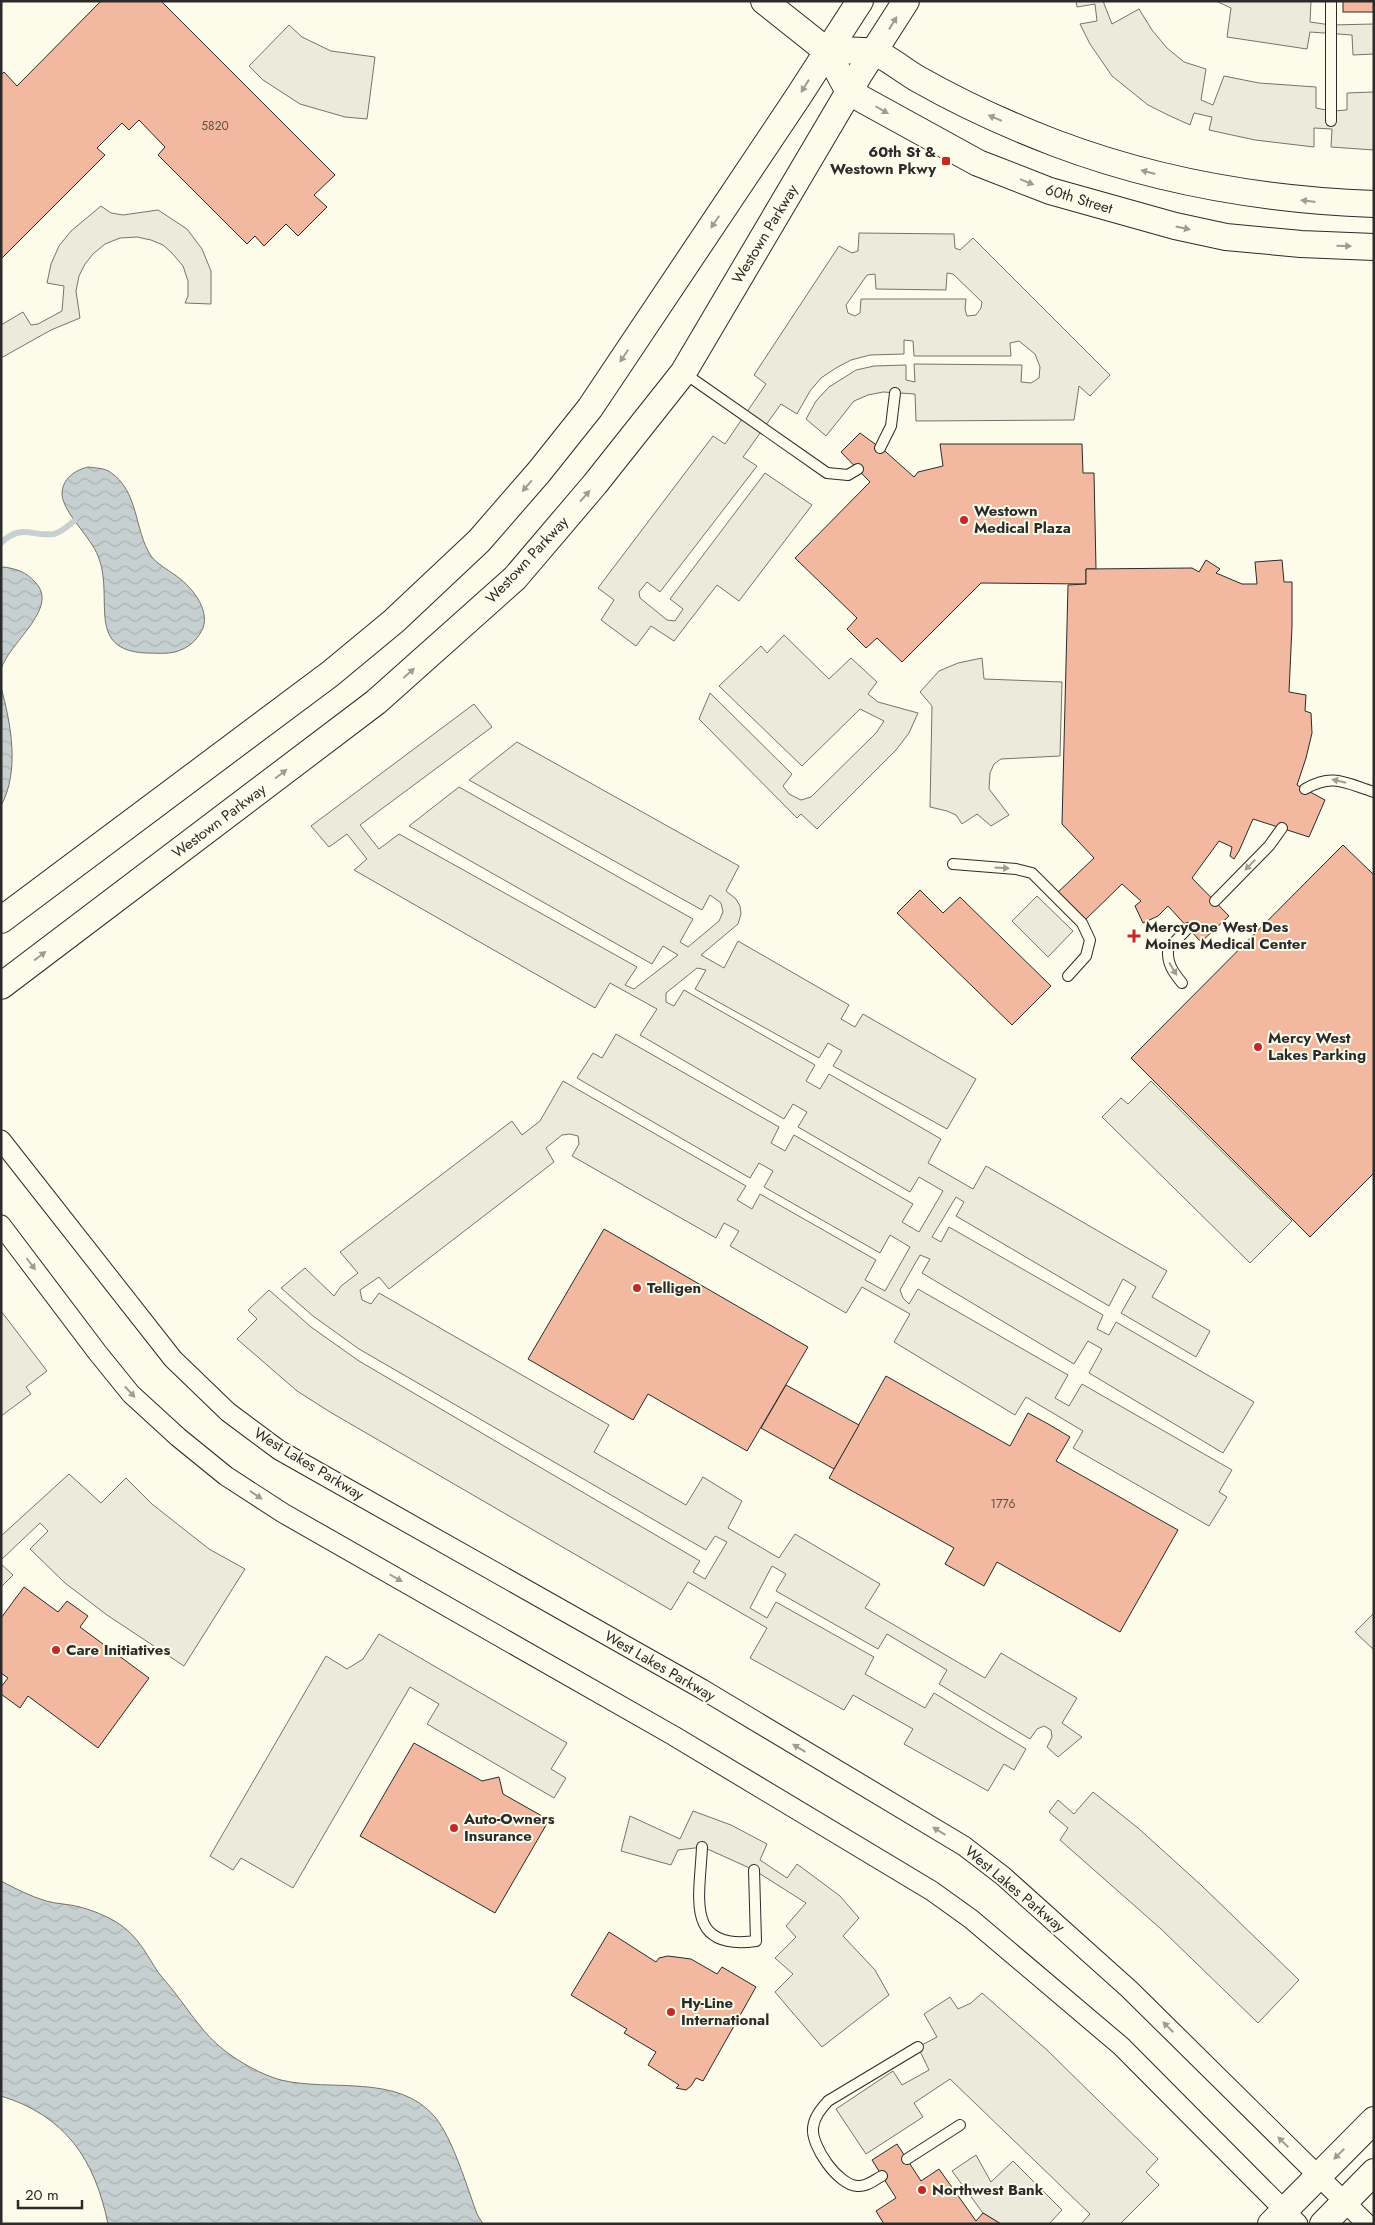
<svg xmlns="http://www.w3.org/2000/svg" width="1375" height="2225" viewBox="0 0 1375 2225" font-family="Jost,sans-serif">
<defs>
<pattern id="water-waves" width="16" height="10" patternUnits="userSpaceOnUse" patternTransform="scale(1.25)"><rect width="16" height="10" fill="#c7d0d0"/><path d="M0 5q4-4 8 0t8 0" fill="none" stroke="#abb3b3"/></pattern>
</defs>
<rect width="100%" height="100%" fill="#fdfbea"/>
<g fill="#eceadb" stroke="#74746e" fill-rule="evenodd">
<polygon points="1076,1 1103,1 1112,24 1139,9 1152,30 1167,48 1184,62 1206,69 1201,100 1213,105 1224,76 1259,83 1316,87 1316,108 1331,111 1347,110 1347,93 1374,92 1374,150 1331,147 1332,129 1314,128 1314,147 1255,140 1209,130 1212,117 1194,113 1190,125 1168,115 1148,105 1112,76 1090,44 1080,24 1097,21 1095,4 1077,7"/>
<polygon points="1216,1 1311,1 1310,22 1331,25 1374,24 1374,54 1353,55 1352,35 1310,32 1307,49 1227,37 1231,8"/>
<polygon points="289,25 302,37 331,51 375,57 367,119 345,117 300,104 263,80 249,66"/>
<polygon points="101,206 111,213 123,215 158,210 187,229 202,249 211,271 211,304 185,303 188,296 188,281 183,266 171,252 163,245 151,240 137,237 120,238 105,244 93,254 85,264 79,276 76,291 80,318 51,330 1,358 1,325 23,312 31,325 38,324 62,311 64,286 47,283 51,264 59,246 71,231"/>
<path d="M 859,233 L 954,234 L 955,248 L 960,250 L 973,238 L 1110,375 L 1090,396 L 1079,386 L 1074,420 L 916,421 L 915,394 L 883,392 L 868,395 L 854,401 L 826,436 L 806,419 L 816,401 L 829,387 L 856,370 L 874,366 L 906,365 L 906,380 L 915,382 L 914,364 L 1022,365 L 1021,382 L 1031,383 L 1039,378 L 1040,367 L 1035,354 L 1019,341 L 1010,343 L 1011,356 L 914,356 L 913,341 L 904,340 L 904,354 L 870,355 L 851,360 L 836,368 L 821,378 L 810,391 L 797,414 L 781,404 L 743,457 L 757,466 L 660,592 L 647,582 L 639,592 L 640,598 L 667,620 L 675,621 L 683,609 L 670,599 L 765,473 L 812,505 L 739,601 L 717,585 L 674,641 L 651,626 L 636,646 L 601,620 L 614,600 L 598,588 L 713,436 L 725,444 L 766,384 L 754,375 L 839,246 L 852,253 L 858,251 ZM 947,273 L 953,274 L 982,302 L 981,308 L 976,315 L 967,316 L 965,309 L 966,299 L 861,299 L 860,313 L 855,316 L 848,313 L 846,305 L 867,275 L 875,274 L 876,289 L 946,290 Z"/>
<polygon points="784,635 829,679 851,658 877,682 868,694 878,702 918,713 909,733 896,750 817,829 801,814 797,818 699,719 710,693 792,774 783,786 789,794 801,800 811,797 876,733 884,721 860,709 802,766 719,686 761,646 767,653"/>
<polygon points="982,658 984,679 1062,682 1060,756 1001,759 994,764 990,773 989,789 1009,815 991,826 977,814 962,824 956,815 947,811 930,807 932,706 920,692 939,671 958,663"/>
<polygon points="474,704 492,727 360,825 379,849 399,834 637,967 625,985 634,989 678,955 663,946 652,964 409,826 459,787 693,919 680,942 688,947 719,921 723,912 721,903 710,895 702,910 469,780 517,742 739,866 726,891 736,899 740,906 741,914 738,924 701,955 724,968 738,941 849,1005 841,1019 855,1027 863,1014 976,1079 947,1129 833,1066 842,1051 828,1043 819,1058 695,989 706,970 697,968 666,993 666,1002 674,1006 684,990 815,1065 806,1081 820,1089 829,1074 941,1139 928,1163 973,1189 986,1166 1167,1271 1152,1297 1210,1331 1196,1357 1121,1313 1136,1287 1123,1279 1109,1306 956,1216 964,1202 956,1197 932,1237 941,1242 949,1227 1103,1315 1097,1329 1109,1335 1116,1322 1254,1402 1223,1453 1089,1373 1102,1349 1088,1341 1074,1364 922,1273 930,1259 920,1255 900,1290 903,1298 909,1304 918,1289 1068,1375 1055,1398 1069,1406 1082,1384 1232,1470 1219,1492 1227,1497 1209,1526 1073,1448 1083,1431 1026,1397 1015,1415 894,1342 910,1314 862,1287 846,1313 730,1246 739,1231 724,1223 716,1238 572,1156 579,1144 578,1136 570,1134 562,1135 546,1148 554,1162 389,1289 379,1277 360,1290 362,1300 371,1304 379,1293 609,1425 594,1452 686,1505 703,1477 742,1501 728,1528 779,1558 795,1534 880,1584 865,1608 985,1678 1001,1653 1077,1698 1062,1723 1082,1737 1058,1757 1047,1747 1052,1737 1051,1730 1044,1726 1037,1729 1030,1739 939,1684 947,1670 887,1634 878,1649 776,1591 786,1574 772,1566 750,1608 767,1618 776,1602 874,1657 865,1674 925,1708 934,1693 1026,1749 1014,1770 1004,1764 988,1791 904,1744 913,1729 853,1695 844,1710 750,1658 767,1628 688,1582 671,1610 330,1412 297,1391 237,1339 257,1319 248,1310 269,1290 311,1327 359,1361 700,1561 693,1572 705,1579 727,1542 715,1536 706,1550 359,1349 313,1316 281,1288 305,1268 334,1296 341,1286 358,1273 340,1252 512,1121 522,1135 540,1121 563,1081 746,1186 737,1200 752,1209 760,1194 876,1260 865,1280 885,1291 910,1247 890,1235 880,1253 764,1187 773,1171 759,1163 750,1178 577,1078 593,1053 602,1058 616,1034 779,1127 771,1143 785,1151 794,1135 913,1204 902,1222 919,1232 943,1191 919,1177 910,1192 798,1127 807,1112 793,1104 784,1119 640,1035 657,1009 610,983 595,1008 354,870 367,859 347,834 329,847 311,826"/>
<polygon points="1037,896 1073,931 1048,957 1012,921"/>
<polygon points="1151,1081 1292,1221 1250,1263 1102,1117 1121,1098 1128,1104"/>
<polygon points="1,1311 47,1371 26,1387 31,1394 1,1416"/>
<polygon points="69,1474 101,1503 126,1478 152,1504 209,1549 245,1569 184,1666 107,1615 65,1583 30,1549 48,1531 40,1523 1,1560 1,1536"/>
<polygon points="1,1564 13,1575 1,1587"/>
<polygon points="1374,1613 1374,1650 1355,1632"/>
<polygon points="379,1634 567,1743 551,1769 566,1778 554,1798 427,1724 439,1704 410,1687 293,1888 241,1858 233,1870 210,1856 326,1656 347,1669 363,1659"/>
<polygon points="1093,1792 1138,1828 1201,1885 1299,1980 1258,2023 1161,1929 1060,1840 1068,1828 1049,1812 1058,1800 1074,1814"/>
<polygon points="693,1811 731,1825 767,1844 760,1860 787,1878 797,1864 840,1896 859,1918 843,1936 875,1970 889,1995 822,2047 775,1992 793,1974 775,1958 796,1937 786,1926 806,1903 754,1870 703,1847 678,1850 671,1865 621,1851 630,1816 680,1839"/>
<polygon points="982,1993 1047,2050 1158,2159 1146,2172 1159,2185 1120,2224 1081,2224 1090,2214 950,2079 914,2103 923,2117 866,2154 836,2109 893,2071 902,2085 929,2070 918,2047 937,2037 924,2014 950,1997 958,2009 971,2003"/>
<polygon points="976,2155 991,2182 1013,2161 1062,2210 1049,2224 1001,2224 983,2213 952,2171"/>
</g>
<g fill="url(#water-waves)" stroke="#74746e">
<path d="M 88,467 C 95,468 105,468 110,472 C 139,491 134,530 151,556 C 157,564 167,569 175,575 C 190,585 210,608 203,628 C 199,637 192,645 183,649 C 171,655 159,653 146,653 C 84,650 115,597 98,556 C 91,537 63,513 62,494 C 62,479 75,470 88,467 Z"/>
<path d="M 4,567 C 17,569 26,572 35,582 C 61,608 7,644 1,670 L 1,568 Z"/>
<path d="M 1,687 C 11,725 20,770 1,806 Z"/>
<path d="M 1,1881 C 16,1889 30,1896 46,1901 C 57,1904 69,1904 80,1907 C 95,1911 115,1919 127,1930 C 141,1942 148,1957 158,1972 C 163,1979 170,1986 175,1993 C 190,2012 204,2035 224,2050 C 239,2062 262,2075 281,2080 C 330,2092 398,2073 435,2117 C 453,2139 467,2187 477,2214 L 483,2224 L 108,2224 C 95,2160 66,2116 1,2096 Z"/>
</g>
<g fill="none" stroke-linecap="round" stroke-linejoin="round">
<path stroke="#c7d0d0" stroke-width="6" d="M 1,543 C 22,523 31,537 54,534 C 62,532 68,526 74,521"/>
</g>
<g fill="#f2b8a0" stroke="#2b2b2b">
<polygon points="101,1 161,1 335,175 314,195 327,207 298,236 286,224 264,246 255,236 247,244 158,155 165,147 139,120 129,130 122,123 97,148 105,155 1,259 1,75 4,72 17,86"/>
<rect x="1343" y="1" width="31" height="11"/>
<polygon points="860,433 886,452 914,477 918,472 943,466 940,444 1082,444 1083,473 1094,473 1096,569 1086,569 1086,584 981,583 902,662 877,638 866,648 847,629 857,618 795,558 870,482 841,452"/>
<polygon points="1206,560 1220,569 1216,573 1242,584 1257,584 1255,562 1282,560 1284,582 1292,582 1292,626 1289,692 1306,695 1305,711 1311,713 1312,733 1306,758 1297,785 1325,800 1309,837 1253,819 1239,851 1234,859 1230,856 1232,847 1219,841 1192,878 1229,916 1201,942 1168,906 1158,916 1143,923 1135,906 1141,901 1122,884 1082,923 1055,895 1094,858 1062,824 1068,585 1086,584 1086,569 1192,568 1199,572"/>
<polygon points="1343,845 1374,875 1374,1173 1310,1237 1131,1058"/>
<polygon points="920,890 943,913 960,897 1051,986 1012,1025 897,913"/>
<polygon points="604,1229 808,1347 747,1451 648,1394 633,1420 528,1359"/>
<polygon points="886,1376 1010,1446 1028,1413 1050,1425 1070,1437 1056,1461 1178,1530 1120,1632 997,1562 984,1586 945,1564 954,1548 829,1478"/>
<polygon points="786,1385 859,1425 834,1469 761,1428"/>
<polygon points="24,1587 58,1612 67,1601 88,1616 80,1627 149,1678 98,1748 28,1696 20,1708 1,1694 1,1687 8,1678 1,1673 1,1618"/>
<polygon points="414,1743 482,1781 499,1777 503,1794 549,1820 495,1913 360,1836"/>
<polygon points="609,1932 656,1962 659,1958 668,1956 691,1959 717,1974 722,1967 756,1987 703,2081 696,2078 691,2086 686,2090 676,2088 679,2085 648,2065 656,2052 624,2033 627,2029 571,1995"/>
<polygon points="897,2144 921,2181 939,2169 976,2221 983,2213 1001,2224 884,2224 876,2211 896,2198 872,2160"/>
</g>
<g fill="none" stroke-linecap="round" stroke-linejoin="round">
<defs>
<g id="lane">
<polyline points="1331,121 1331,1"/>
<polyline points="684,373 827,473 848,475 858,469"/>
<polyline points="880,448 891,426 895,393"/>
<path d="M 1305,789 C 1333,773 1345,783 1374,792"/>
<polyline points="953,864 1016,869 1032,873 1082,923 1090,940 1086,956 1068,976"/>
<polyline points="1215,901 1269,846 1282,828"/>
<path d="M 1182,983 C 1173,972 1167,964 1168,949 L 1188,928"/>
<path d="M 702,1847 C 700,1896 684,1951 756,1941 L 754,1870"/>
<polyline points="907,2159 960,2125"/>
<path d="M 882,2176 C 874,2180 867,2187 857,2186 C 838,2185 811,2146 813,2128 C 814,2117 821,2109 828,2101 L 918,2047"/>
</g>
<g id="street">
<polyline points="1,1140 173,1359 228,1412 279,1450 702,1689 964,1846 1003,1876 1129,1989 1367,2224"/>
<polyline points="1,1225 97,1352 131,1394 178,1437 226,1476 283,1513 674,1736 932,1891 971,1919 1121,2046 1298,2224"/>
</g>
<g id="secondary">
<polyline points="764,1 827,51 849,92 978,163 1050,191 1175,226 1226,237 1301,244 1374,247"/>
<path d="M 827,51 C 842,51 858,49 873,52 C 883,54 907,73 918,79 C 962,104 1008,125 1055,143 C 1158,182 1265,200 1374,204"/>
<polyline points="1,920 330,674 394,621 479,541 539,472 590,408 798,97 860,1"/>
<polyline points="1,986 376,702 515,578 595,484 683,373 860,73 906,1"/>
<polyline points="1271,2224 1374,2120"/>
<polyline points="1323,2224 1374,2172"/>
</g>
</defs>
<use href="#lane" stroke="#2b2b2b" stroke-width="12"/>
<use href="#street" stroke="#2b2b2b" stroke-width="21"/>
<use href="#secondary" stroke="#2b2b2b" stroke-width="28"/>
<use href="#lane" stroke="#fdfbea" stroke-width="10"/>
<use href="#street" stroke="#fdfbea" stroke-width="19"/>
<use href="#secondary" stroke="#fdfbea" stroke-width="26"/>
</g>
<defs><path id="oneway-solid" d="M-6-.8H1V-3.2L6.5 0L1 3.2V.8H-6Z" transform="scale(1.25)"/></defs>
<g fill="#9e9d94">
<use href="#oneway-solid" transform="translate(893 23) rotate(-58)"/>
<use href="#oneway-solid" transform="translate(805 86) rotate(122)"/>
<use href="#oneway-solid" transform="translate(882 110) rotate(30)"/>
<use href="#oneway-solid" transform="translate(995 118) rotate(-157)"/>
<use href="#oneway-solid" transform="translate(1148 172) rotate(-165)"/>
<use href="#oneway-solid" transform="translate(1027 182) rotate(22)"/>
<use href="#oneway-solid" transform="translate(1308 201) rotate(-173)"/>
<use href="#oneway-solid" transform="translate(715 222) rotate(124)"/>
<use href="#oneway-solid" transform="translate(1183 228) rotate(12)"/>
<use href="#oneway-solid" transform="translate(1344 246) rotate(2)"/>
<use href="#oneway-solid" transform="translate(624 356) rotate(124)"/>
<use href="#oneway-solid" transform="translate(527 486) rotate(131)"/>
<use href="#oneway-solid" transform="translate(585 496) rotate(-49)"/>
<use href="#oneway-solid" transform="translate(409 673) rotate(-41)"/>
<use href="#oneway-solid" transform="translate(281 774) rotate(-37)"/>
<use href="#oneway-solid" transform="translate(1339 781) rotate(-167)"/>
<use href="#oneway-solid" transform="translate(1250 865) rotate(134)"/>
<use href="#oneway-solid" transform="translate(1002 868) rotate(4)"/>
<use href="#oneway-solid" transform="translate(40 956) rotate(-37)"/>
<use href="#oneway-solid" transform="translate(1173 969) rotate(59)"/>
<use href="#oneway-solid" transform="translate(31 1264) rotate(53)"/>
<use href="#oneway-solid" transform="translate(130 1392) rotate(47)"/>
<use href="#oneway-solid" transform="translate(256 1495) rotate(34)"/>
<use href="#oneway-solid" transform="translate(396 1578) rotate(30)"/>
<use href="#oneway-solid" transform="translate(799 1748) rotate(-149)"/>
<use href="#oneway-solid" transform="translate(939 1831) rotate(-149)"/>
<use href="#oneway-solid" transform="translate(1168 2027) rotate(-135)"/>
<use href="#oneway-solid" transform="translate(1283 2142) rotate(-135)"/>
<use href="#oneway-solid" transform="translate(1339 2154) rotate(135)"/>
</g>
<g fill="#c62828" stroke="#fdfbea" stroke-width="2">
<rect x="941" y="156" width="10" height="10" rx="2.5"/>
<circle cx="964" cy="520" r="5"/>
<path d="M1131.5 928.5h5v5h5v5h-5v5h-5v-5h-5v-5h5z"/>
<circle cx="1258" cy="1047" r="5"/>
<circle cx="637" cy="1288" r="5"/>
<circle cx="56" cy="1650" r="5"/>
<circle cx="454" cy="1828" r="5"/>
<circle cx="671" cy="2012" r="5"/>
<circle cx="922" cy="2190" r="5"/>
</g>
<g text-anchor="middle" stroke-width="4" stroke-linejoin="round" paint-order="stroke">
<g font-size="12" fill="#5d4e48">
<text x="215" y="130">5820</text>
<text x="1003" y="1508">1776</text>
</g>
<g font-size="15" font-weight="bold" fill="#2b2b2b" stroke="#fdfbea" text-anchor="start">
<text x="936" y="157" text-anchor="end">60th St &amp;<tspan x="936" dy="17">Westown Pkwy</tspan></text>
<text x="974" y="516">Westown<tspan x="974" dy="17">Medical Plaza</tspan></text>
<text x="1145" y="932">MercyOne West Des<tspan x="1145" dy="17">Moines Medical Center</tspan></text>
<text x="1268" y="1043">Mercy West<tspan x="1268" dy="17">Lakes Parking</tspan></text>
<text x="647" y="1293">Telligen</text>
<text x="66" y="1655">Care Initiatives</text>
<text x="464" y="1824">Auto-Owners<tspan x="464" dy="17">Insurance</tspan></text>
<text x="681" y="2008">Hy-Line<tspan x="681" dy="17">International</tspan></text>
<text x="932" y="2195">Northwest Bank</text>
</g>
<g font-size="15" fill="#2b2b2b" stroke="#fdfbea">
<text transform="translate(1079 199) rotate(17)" y="5">60th Street</text>
<text transform="translate(765 234) rotate(-59)" y="5">Westown Parkway</text>
<text transform="translate(527 560) rotate(-47)" y="5">Westown Parkway</text>
<text transform="translate(219 821) rotate(-37)" y="5">Westown Parkway</text>
<text transform="translate(309 1464) rotate(31)" y="5">West Lakes Parkway</text>
<text transform="translate(660 1666) rotate(30)" y="5">West Lakes Parkway</text>
<text transform="translate(1015 1889) rotate(40)" y="5">West Lakes Parkway</text>
</g>
</g>
<rect width="1375" height="2225" fill="none" stroke="#2b2b2b" stroke-width="5"/>
<path d="M18 2200v8h64v-8" fill="none" stroke="#2b2b2b" stroke-width="2.5"/>
<text x="25" y="2200" font-size="15" fill="#2b2b2b" stroke="#fdfbea" stroke-width="4" paint-order="stroke">20 m</text>
</svg>
